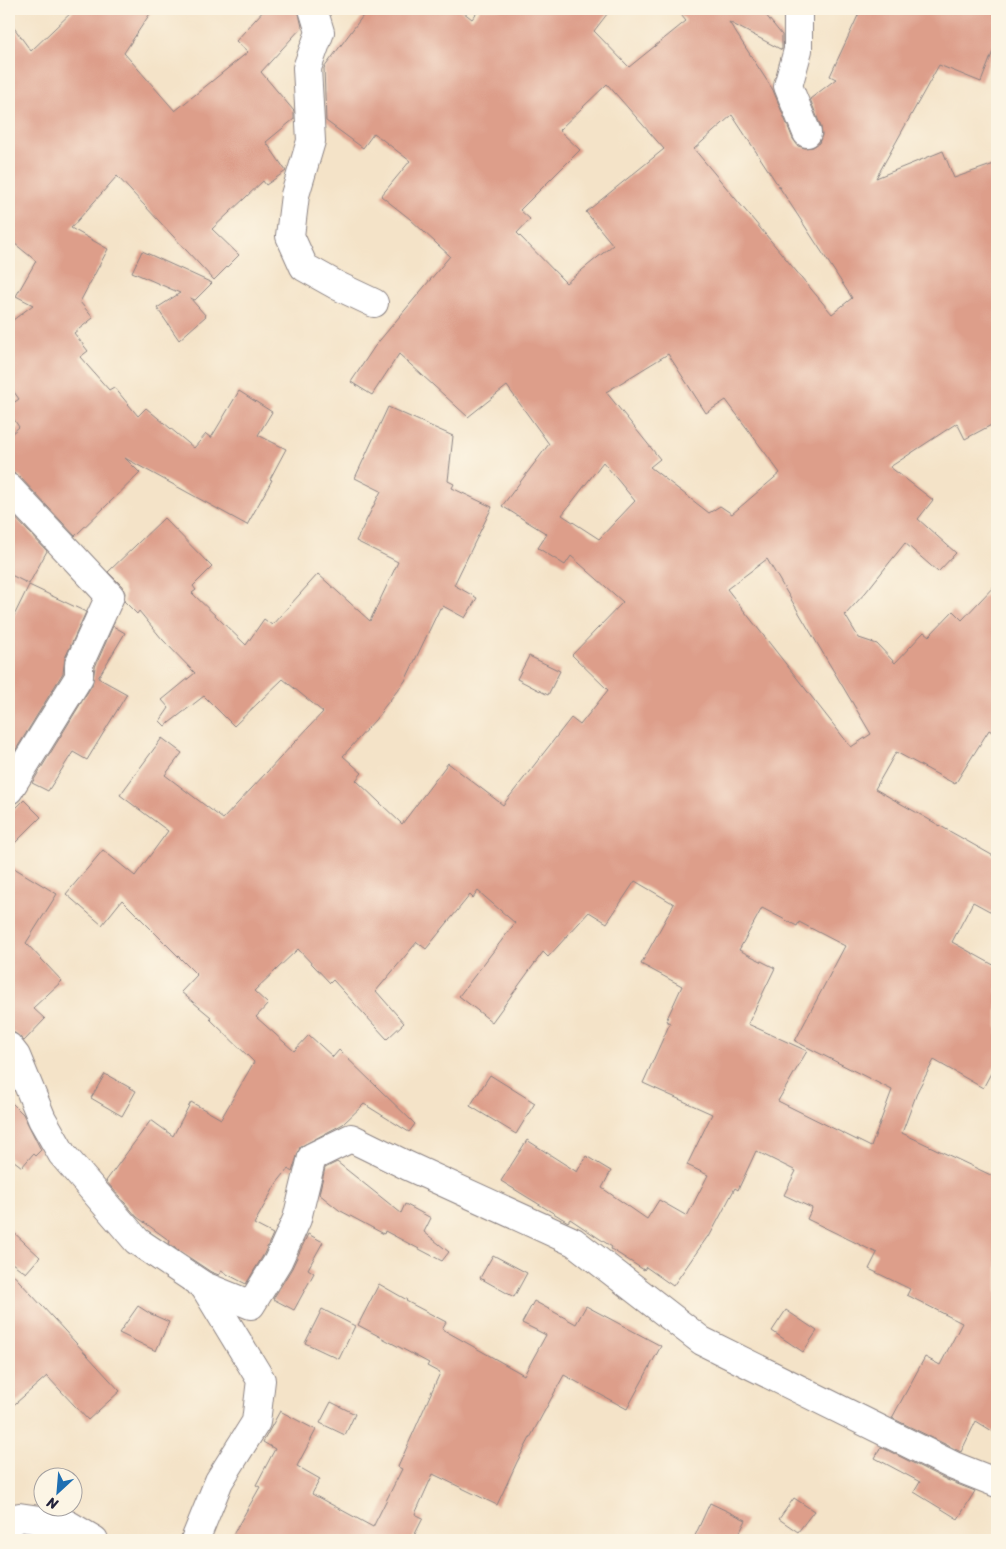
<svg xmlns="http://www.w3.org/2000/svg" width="1006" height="1549" viewBox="0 0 1006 1549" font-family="Sriracha,sans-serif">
<rect width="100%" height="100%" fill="#fcf5e5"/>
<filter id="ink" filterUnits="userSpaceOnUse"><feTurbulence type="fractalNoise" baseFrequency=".02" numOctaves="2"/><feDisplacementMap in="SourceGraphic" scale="10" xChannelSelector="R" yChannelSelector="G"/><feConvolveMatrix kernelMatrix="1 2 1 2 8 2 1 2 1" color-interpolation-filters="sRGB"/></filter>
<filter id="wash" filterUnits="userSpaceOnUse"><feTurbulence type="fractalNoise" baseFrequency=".0096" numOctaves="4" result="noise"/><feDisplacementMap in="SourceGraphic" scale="20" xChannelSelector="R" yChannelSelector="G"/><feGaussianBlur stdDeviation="1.12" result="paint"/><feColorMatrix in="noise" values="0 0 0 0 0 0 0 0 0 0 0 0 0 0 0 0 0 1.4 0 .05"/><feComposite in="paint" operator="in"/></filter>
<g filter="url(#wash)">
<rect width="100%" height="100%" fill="#f4e3c8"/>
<g id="blocks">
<g fill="#dd9e8a" fill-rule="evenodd">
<polygon points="75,9 153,9 124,53 175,111 248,52 236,41 265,9 298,9 302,27 261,72 294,111 294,119 266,142 286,171 266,185 263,181 212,229 239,255 214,280 117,176 71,228 108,249 80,302 93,318 74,333 88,351 80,357 109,390 114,387 138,416 146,408 194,448 206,434 211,438 239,391 272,412 258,435 286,449 270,479 272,480 247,525 125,458 140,473 75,536 20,477 14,473 9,473 9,436 19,427 9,412 9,406 19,399 9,385 9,323 33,305 16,296 36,261 9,239 9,21 31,51"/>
<path d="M 368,9 L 459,9 L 472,19 L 480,9 L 611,9 L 594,31 L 629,67 L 686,21 L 676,9 L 761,9 L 782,35 L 782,50 L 729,22 L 773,90 L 793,139 L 798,146 L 805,148 L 813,147 L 819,143 L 822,135 L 821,127 L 810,99 L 836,79 L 830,76 L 861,9 L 997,9 L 997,41 L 981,82 L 939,65 L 876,178 L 943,151 L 954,178 L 997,163 L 997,422 L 965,439 L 957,423 L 890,467 L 933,500 L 918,519 L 956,553 L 938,572 L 905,543 L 866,592 L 845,615 L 859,638 L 877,644 L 895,663 L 924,632 L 929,636 L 953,611 L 962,620 L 997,583 L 997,735 L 989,730 L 955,784 L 896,752 L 875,789 L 997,858 L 997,915 L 973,902 L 952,942 L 997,967 L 997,1062 L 983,1088 L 934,1060 L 918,1090 L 902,1133 L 997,1178 L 997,1434 L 976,1421 L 961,1452 L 892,1418 L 925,1357 L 940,1365 L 962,1323 L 907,1295 L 910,1289 L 869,1269 L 877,1253 L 807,1219 L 812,1208 L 784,1195 L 796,1171 L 756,1151 L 738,1190 L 735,1188 L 709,1237 L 708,1236 L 673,1286 L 646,1267 L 644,1270 L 611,1249 L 612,1247 L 570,1219 L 568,1222 L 501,1181 L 527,1140 L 577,1172 L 586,1156 L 611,1171 L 602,1188 L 647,1219 L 659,1200 L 687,1216 L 708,1175 L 687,1165 L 712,1114 L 643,1083 L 670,1023 L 666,1021 L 682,986 L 641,964 L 674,904 L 635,881 L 607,923 L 589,912 L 548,957 L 543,952 L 492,1022 L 459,996 L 515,923 L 478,891 L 473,898 L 470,895 L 426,949 L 417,942 L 376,991 L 404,1023 L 387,1039 L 333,980 L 330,983 L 298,949 L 254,991 L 268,1004 L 256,1017 L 294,1051 L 309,1035 L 333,1057 L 339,1050 L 415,1124 L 409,1132 L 364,1104 L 343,1124 L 300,1147 L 292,1172 L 288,1169 L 276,1184 L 254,1224 L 273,1234 L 264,1254 L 246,1284 L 221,1271 L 219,1275 L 211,1272 L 169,1244 L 170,1241 L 137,1217 L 106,1181 L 151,1120 L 173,1136 L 191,1102 L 221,1119 L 254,1062 L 210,1019 L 211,1017 L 181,992 L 197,975 L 122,900 L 102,925 L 66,894 L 103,850 L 135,876 L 168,831 L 120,795 L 162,738 L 182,753 L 165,775 L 223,819 L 323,712 L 283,679 L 234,726 L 204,696 L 165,726 L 160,721 L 169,708 L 162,700 L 195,673 L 162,639 L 139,611 L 137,614 L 124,601 L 125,593 L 122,586 L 108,572 L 164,518 L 212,567 L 193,586 L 196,590 L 192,593 L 246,645 L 264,619 L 272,625 L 318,574 L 370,621 L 398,562 L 356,541 L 381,491 L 355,478 L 388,407 L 453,436 L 448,481 L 454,484 L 452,488 L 492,507 L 454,585 L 477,598 L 465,618 L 443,606 L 442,609 L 440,608 L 405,681 L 382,710 L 383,711 L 343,756 L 362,773 L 356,780 L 402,824 L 448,763 L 503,805 L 571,718 L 580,725 L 608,690 L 572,655 L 623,602 L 571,556 L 565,565 L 538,548 L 547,534 L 502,506 L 549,444 L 507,386 L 468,417 L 399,354 L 372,395 L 351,382 L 375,346 L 450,256 L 410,219 L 381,196 L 410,161 L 374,133 L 363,148 L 326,121 L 324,68 ZM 607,84 L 664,149 L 586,212 L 613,245 L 566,283 L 517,233 L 530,219 L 520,210 L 580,150 L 559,130 ZM 732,115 L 852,298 L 832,314 L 694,149 ZM 668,354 L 706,413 L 726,400 L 780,473 L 732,514 L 720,506 L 709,513 L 650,467 L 660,459 L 606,392 ZM 603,462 L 635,501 L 599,539 L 562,515 ZM 767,559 L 871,734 L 851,747 L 727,589 ZM 762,908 L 797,926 L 799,922 L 845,946 L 795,1041 L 892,1090 L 871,1147 L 778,1101 L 807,1051 L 748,1024 L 775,968 L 739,950 Z"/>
<polygon points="142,251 212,283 195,300 190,298 206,316 179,340 157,308 180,293 132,272"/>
<polygon points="9,511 47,551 29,584 9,574"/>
<polygon points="29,585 86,612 65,658 63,673 9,761 9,626"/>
<polygon points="113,626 125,633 98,678 127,694 87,760 73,752 48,791 32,783 92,685 95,667"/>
<polygon points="529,656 560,671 548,695 517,679"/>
<polygon points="24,800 41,817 9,849 9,815"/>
<polygon points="9,865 57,894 26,943 62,981 33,1008 45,1019 24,1041 15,1033 9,1032"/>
<polygon points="105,1074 136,1091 122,1116 91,1098"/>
<polygon points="490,1075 535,1103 516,1134 470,1106"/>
<polygon points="9,1100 23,1114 41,1150 35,1156 33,1154 22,1167 9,1157"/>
<polygon points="337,1162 401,1213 405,1204 431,1218 424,1232 449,1252 442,1261 385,1231 384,1234 339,1210 319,1194 325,1168"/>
<polygon points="9,1228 40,1257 26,1273 9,1261"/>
<polygon points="308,1234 323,1242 308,1269 314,1273 294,1310 273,1299 292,1268"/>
<polygon points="493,1255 527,1273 514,1297 480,1278"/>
<polygon points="9,1270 120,1391 88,1420 47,1376 9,1409"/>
<polygon points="379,1284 407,1300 406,1301 446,1322 442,1329 524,1375 546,1335 522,1323 534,1301 576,1324 586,1306 661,1346 627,1409 564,1375 517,1462 497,1505 433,1474 415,1514 423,1518 412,1540 230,1540 260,1487 256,1485 275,1449 263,1442 280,1411 316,1430 297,1466 320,1479 312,1494 373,1527 402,1469 398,1467 440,1373 427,1366 429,1363 358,1325"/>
<polygon points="138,1306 149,1313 169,1322 156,1351 119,1333"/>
<polygon points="322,1309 355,1326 339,1359 305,1343"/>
<polygon points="786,1310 817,1331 803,1352 772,1331"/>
<polygon points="331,1402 355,1414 345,1435 320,1423"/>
<polygon points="881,1447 947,1480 975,1491 958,1519 914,1492 920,1482 875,1458"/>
<polygon points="794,1498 814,1511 798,1532 779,1519"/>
<polygon points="710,1503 746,1520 736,1540 693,1540"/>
</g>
</g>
</g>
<g filter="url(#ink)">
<use href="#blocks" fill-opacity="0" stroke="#8b8282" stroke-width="1"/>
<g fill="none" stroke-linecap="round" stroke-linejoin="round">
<defs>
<g id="minor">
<polyline points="313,9 320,32 307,68 311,141 295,195 290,236 304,267 338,286 374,303"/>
<polyline points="798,9 798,50 788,86 807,133"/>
<polyline points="9,488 110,596 79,664 79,677 9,790"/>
<polyline points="9,1047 16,1056 42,1119 62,1154 137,1241 204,1286 261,1380 256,1422 219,1481 195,1540"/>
<polyline points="204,1286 251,1305 278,1261 297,1219 312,1157 351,1138 408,1166 574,1242 702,1341 954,1466 997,1483"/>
<polyline points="9,1524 19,1517 67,1524 94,1540"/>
</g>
</defs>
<use href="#minor" stroke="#8b8282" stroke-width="30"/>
<use href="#minor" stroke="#fff" stroke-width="28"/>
</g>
</g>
<rect width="1006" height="1549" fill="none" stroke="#fcf5e5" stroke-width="30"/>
<g transform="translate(58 1492) rotate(206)"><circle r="24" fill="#fcf5e5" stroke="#a5a1a1"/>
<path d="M0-4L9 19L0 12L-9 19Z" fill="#1f6fb2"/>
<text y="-8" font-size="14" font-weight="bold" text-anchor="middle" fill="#22223b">N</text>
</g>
</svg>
